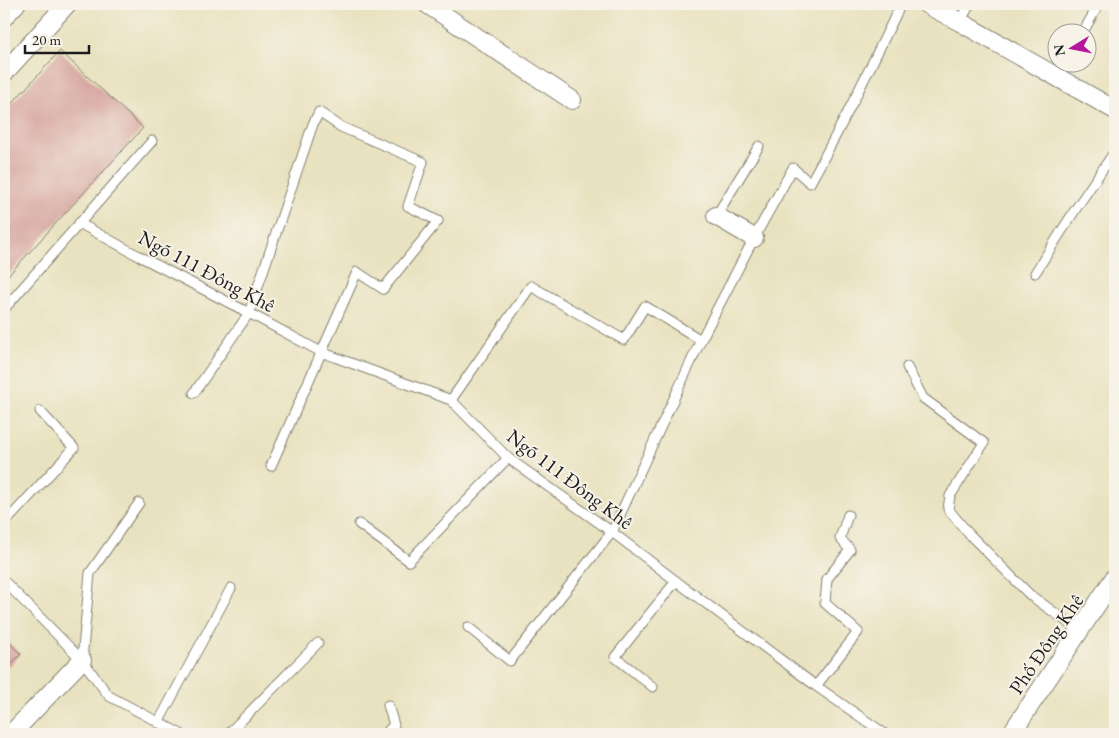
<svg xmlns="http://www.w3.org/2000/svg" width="1119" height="738" viewBox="0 0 1119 738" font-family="'EB Garamond',serif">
<rect width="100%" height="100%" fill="#f7f3e8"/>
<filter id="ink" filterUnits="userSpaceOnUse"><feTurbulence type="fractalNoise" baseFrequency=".02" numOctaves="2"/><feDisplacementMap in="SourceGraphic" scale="10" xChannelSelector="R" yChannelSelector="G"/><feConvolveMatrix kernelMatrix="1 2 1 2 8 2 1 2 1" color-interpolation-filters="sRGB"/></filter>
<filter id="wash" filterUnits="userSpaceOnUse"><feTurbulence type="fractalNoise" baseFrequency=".0096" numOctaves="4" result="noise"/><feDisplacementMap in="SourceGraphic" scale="20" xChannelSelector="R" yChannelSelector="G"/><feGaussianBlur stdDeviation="1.12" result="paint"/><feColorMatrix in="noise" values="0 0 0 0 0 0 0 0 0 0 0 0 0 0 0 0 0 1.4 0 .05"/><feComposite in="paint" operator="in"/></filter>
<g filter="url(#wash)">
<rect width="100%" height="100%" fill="#e9e2c0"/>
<g id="blocks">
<g fill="#d4a29b">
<polygon points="60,51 143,128 4,280 4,112"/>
<polygon points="4,638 21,654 4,672"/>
</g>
</g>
</g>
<g filter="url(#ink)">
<use href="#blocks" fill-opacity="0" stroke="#827f6e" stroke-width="1"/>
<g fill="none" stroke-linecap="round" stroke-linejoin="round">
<defs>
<g id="service">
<polyline points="960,22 970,4"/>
<polyline points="1083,32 1099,4"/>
<polyline points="1057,77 1066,62"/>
<polyline points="716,216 759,146"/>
<polyline points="79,223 137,255 249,313 321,352 451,400 508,458 612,532 676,581 816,686 885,734"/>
<polyline points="1035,273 1075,210 1115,151"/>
<polyline points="4,309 152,141"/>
<polyline points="907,367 923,398 984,443 950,496 948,509 968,533 1030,595 1080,631"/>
<polyline points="194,393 249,313 313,124 319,112 341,127 423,162 408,206 438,221 383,289 357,272 271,466"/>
<polyline points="451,400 531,286 624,340 645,306 701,340"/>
<polyline points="4,524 74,448 40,411"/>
<polyline points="359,524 409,561 508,458"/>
<polyline points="4,581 82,660 109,696 181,734"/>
<path d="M 468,627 L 510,661 L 612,532 L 701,340 L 754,238 L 793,168 L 810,183 C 843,125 872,64 901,4"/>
<polyline points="82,660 90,573 139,503"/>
<polyline points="816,686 858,632 825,603 827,579 850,550 840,538 848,515"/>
<polyline points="653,687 615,657 676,581"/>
<polyline points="158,723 231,588"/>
<polyline points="228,734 318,643"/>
<polyline points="385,734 394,725 388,705"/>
</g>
<g id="minor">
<polyline points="427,4 572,100"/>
<polyline points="926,4 960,22 1115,110"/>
<polyline points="4,17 16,4"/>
<polyline points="4,73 67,4"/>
<polyline points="716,216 754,238"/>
<polyline points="11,734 82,660"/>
<polyline points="1011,734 1115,577"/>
</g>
</defs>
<use href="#service" stroke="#827f6e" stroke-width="11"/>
<use href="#minor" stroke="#827f6e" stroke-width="20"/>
<use href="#service" stroke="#fff" stroke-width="9"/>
<use href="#minor" stroke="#fff" stroke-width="18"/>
</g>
</g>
<g text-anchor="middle" stroke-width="4" stroke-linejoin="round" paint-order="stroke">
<g font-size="20" fill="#1c1c1c" stroke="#f7f3e8">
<text transform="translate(207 271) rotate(28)" y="7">Ngõ 111 Đông Khê</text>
<text transform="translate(570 479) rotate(37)" y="7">Ngõ 111 Đông Khê</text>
<text transform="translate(1046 644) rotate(-56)" y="7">Phố Đông Khê</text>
</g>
</g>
<rect width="1119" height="738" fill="none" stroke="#f7f3e8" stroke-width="20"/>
<g transform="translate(1072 48) rotate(260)"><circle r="24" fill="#f7f3e8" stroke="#9f9d96"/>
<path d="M0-4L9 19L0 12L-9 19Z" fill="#b5179e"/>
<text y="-8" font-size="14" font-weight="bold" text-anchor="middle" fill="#1c1c1c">N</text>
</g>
<path d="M25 45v8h64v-8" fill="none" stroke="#1c1c1c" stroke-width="2.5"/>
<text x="32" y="45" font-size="15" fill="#1c1c1c" stroke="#f7f3e8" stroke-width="4" paint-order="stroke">20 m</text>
</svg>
